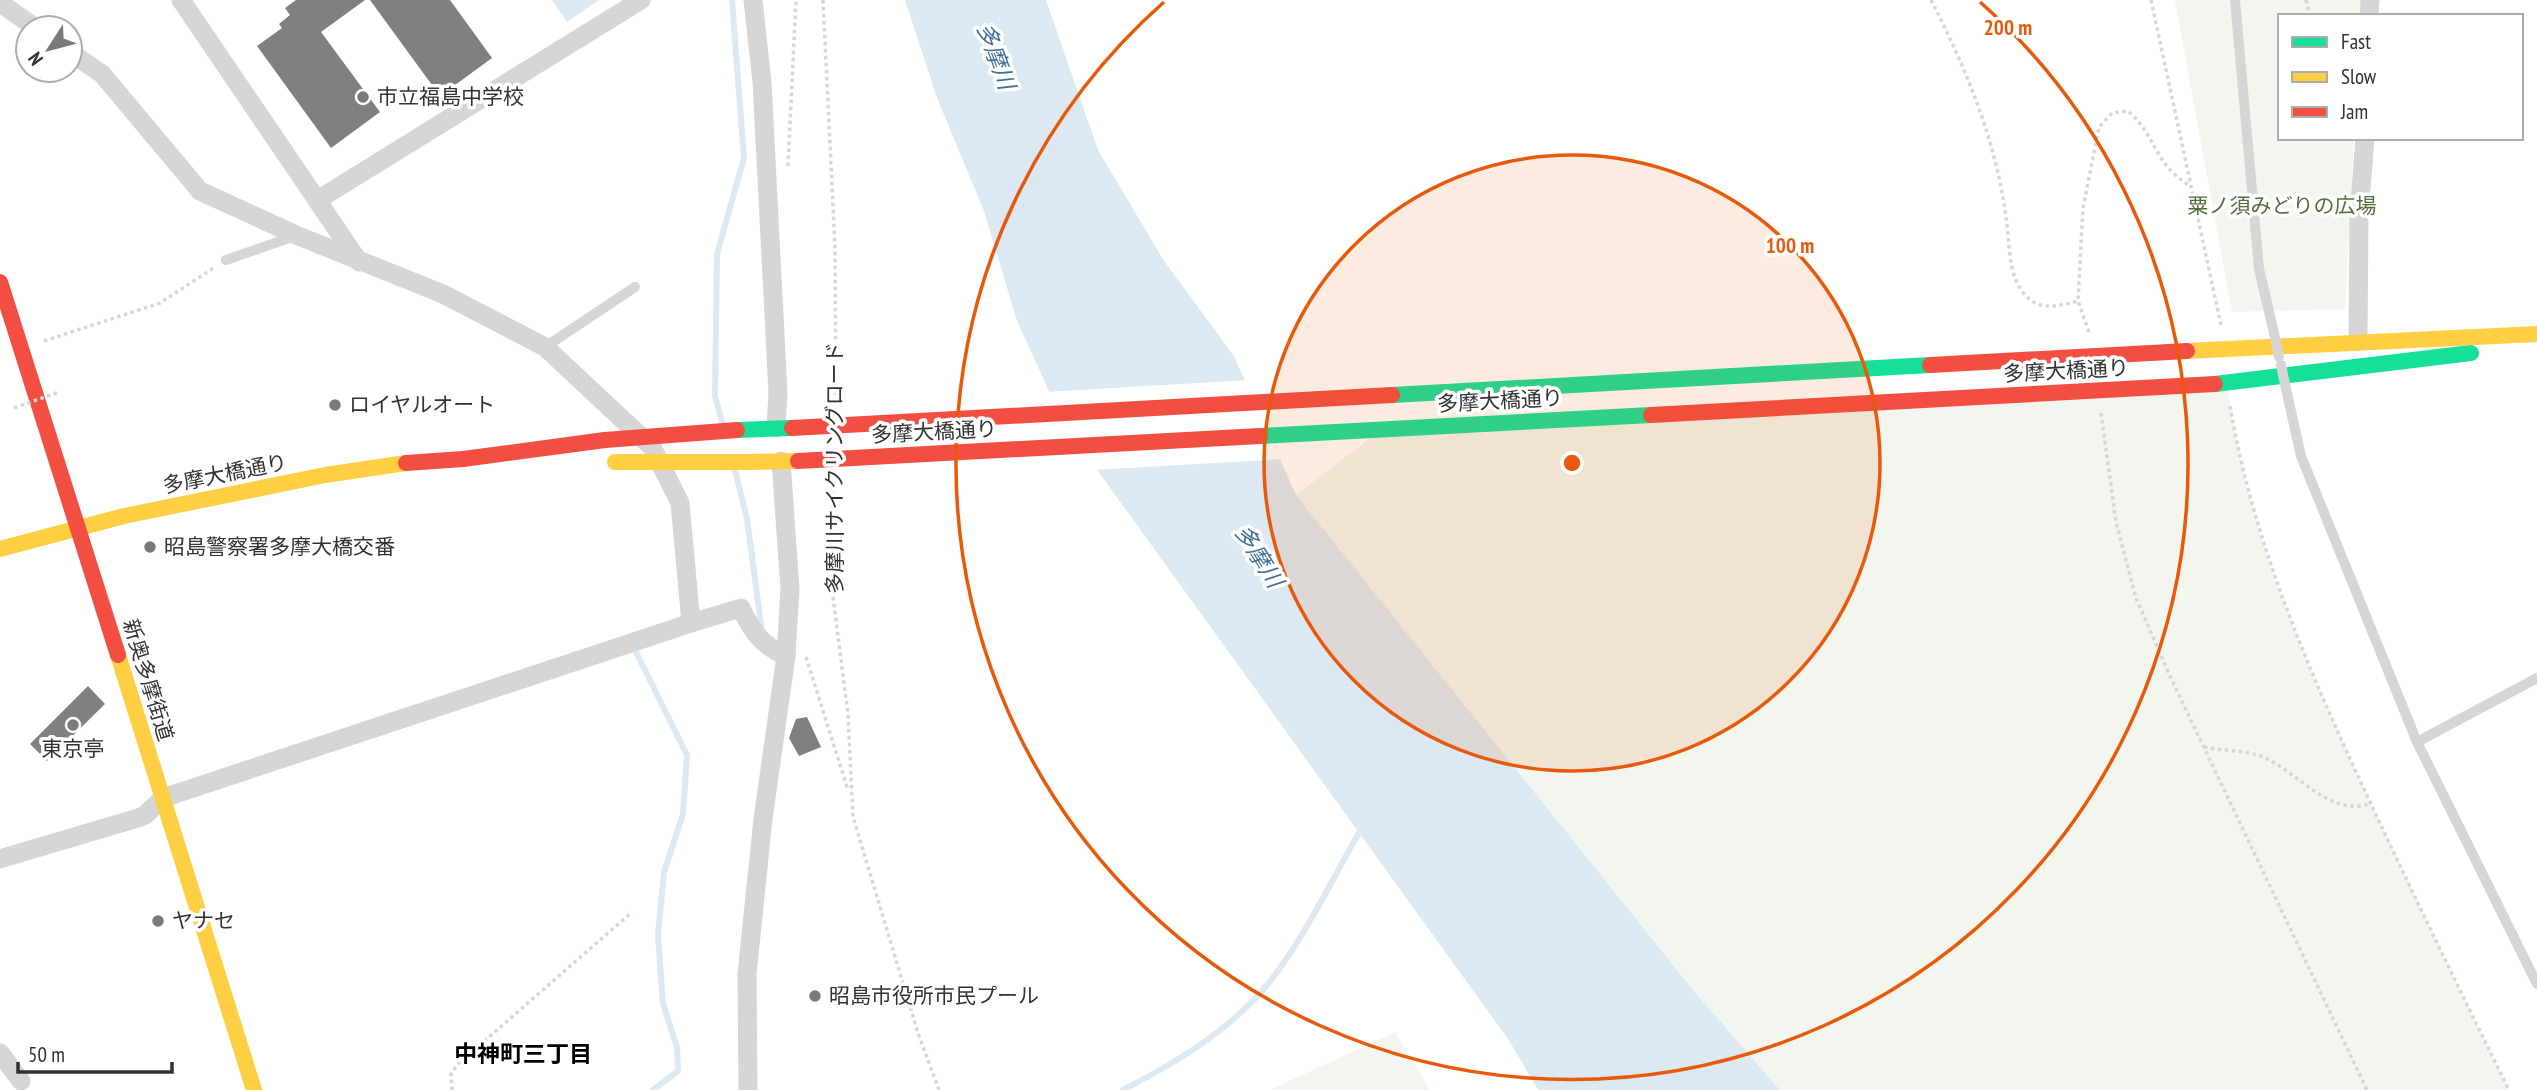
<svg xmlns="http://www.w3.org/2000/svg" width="2537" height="1090" viewBox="0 0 2537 1090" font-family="'PT Sans Narrow','Noto Sans JP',sans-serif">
<rect width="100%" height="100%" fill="#fff"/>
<g fill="#f2f6ee">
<polygon points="2175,0 2362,0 2361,16 2280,16 2280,138 2354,138 2345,309 2232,312"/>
<path d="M 2227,383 C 2245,530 2308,670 2371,803 C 2416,899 2462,995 2509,1090 L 1780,1090 L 1693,990 L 1296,495 L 1382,429 Z"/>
<polygon points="1395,1032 1430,1090 1270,1090"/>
</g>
<g fill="#dce9f2">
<polygon points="552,0 599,0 567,22"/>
<polygon points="905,0 1046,0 1098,150 1164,261 1234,356 1296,495 1693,990 1780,1090 1538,1090 1508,1039 1064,424 1017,321 984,211 937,98"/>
</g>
<polygon fill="#fff" points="1249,380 1284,459 1093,470 1061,426 1045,392"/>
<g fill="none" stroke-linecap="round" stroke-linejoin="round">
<g stroke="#dce9f2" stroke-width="6">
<polyline points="722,422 715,396 717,254 744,158 732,0"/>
<polyline points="735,470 747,519 762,632"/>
<polyline points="636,652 687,755 683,814 664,872 658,935 663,1004 677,1047 678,1071 653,1090"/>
<path d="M 1123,1090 C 1177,1062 1229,1031 1268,984 C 1304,939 1330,883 1359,833"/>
</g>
</g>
<g fill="#808080">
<polygon points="296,0 365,0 321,32 380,112 331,148 257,46 282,28 279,24 290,15 285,8"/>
<polygon points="370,0 450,0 492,58 440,96"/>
<polygon points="88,686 105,704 47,761 30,744"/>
<polygon points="807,717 821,747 799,756 789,738 796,719"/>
</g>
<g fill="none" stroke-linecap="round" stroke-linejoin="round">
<g stroke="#d6d6d6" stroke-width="3.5" stroke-dasharray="3.5 3.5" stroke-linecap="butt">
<polyline points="823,0 835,247 836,400"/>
<path d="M 1931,0 C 1966,68 1996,141 2006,217 C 2010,242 2007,273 2024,294 C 2040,312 2058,306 2078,301"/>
<polyline points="2151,0 2221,325"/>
<polyline points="2306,0 2310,16"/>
<polyline points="788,166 796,0"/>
<path d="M 2089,332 L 2078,301 L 2083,208 L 2099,127 L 2112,113 L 2128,111 C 2157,136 2152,162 2190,186"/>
<polyline points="44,341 160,303 215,267"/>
<path d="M 2230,406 C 2254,546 2311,676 2371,804 C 2416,900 2462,995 2509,1090"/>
<polyline points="2101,413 2116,522 2136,598 2169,674 2367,1090"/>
<polyline points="832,485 832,590 848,714 853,817 918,1033 939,1090"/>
<polyline points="806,657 848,790"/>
<path d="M 2204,747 C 2223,751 2245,750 2263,757 C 2297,771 2331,819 2371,803"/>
<polyline points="452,1090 451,1074 457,1065 632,912"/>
</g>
<g stroke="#d6d6d6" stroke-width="10">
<polyline points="2235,0 2259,269 2274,333"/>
<polyline points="226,260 295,236"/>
<polyline points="545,347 635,287"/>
<polyline points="2286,389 2301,456 2417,742"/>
<polyline points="2537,678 2417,742 2537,984"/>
</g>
<g stroke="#d6d6d6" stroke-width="19">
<polyline points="181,0 359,262"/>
<polyline points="753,0 762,82 778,393 776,428"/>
<polyline points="0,3 36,28"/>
<polyline points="2369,16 2370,0"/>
<path d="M 70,52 L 102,74 L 200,191 L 296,235 L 443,294 L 545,347 L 652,447 L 680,503 L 691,623 L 741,608 C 751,630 762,646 786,656"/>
<polyline points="319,199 641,0"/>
<polyline points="2358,341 2359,215 2365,138"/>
<polyline points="0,859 138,818 145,815 163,798 691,623"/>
<polyline points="0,1053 21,1081"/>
<polyline points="748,1090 747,974 763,819 786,656 790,589 781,461"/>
</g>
<g stroke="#16e098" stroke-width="16">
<polyline points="2215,384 2471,353"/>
<polyline points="737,430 792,428"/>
</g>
<g stroke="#ffcf43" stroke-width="16">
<polyline points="2187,351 2537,334"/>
<polyline points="744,462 798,461"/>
<polyline points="0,549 124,516 325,475 406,463"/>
<polyline points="118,655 254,1090"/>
</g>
<g stroke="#f24e42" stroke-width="16">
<polyline points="0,282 118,655"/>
<polyline points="406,463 463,459 605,440"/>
</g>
<polyline stroke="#d6d6d6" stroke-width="3.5" stroke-dasharray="3.5 3.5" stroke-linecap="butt" points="14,408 59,392"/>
<g stroke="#d6d6d6" stroke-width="10">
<polyline points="2274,333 2279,357"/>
<polyline points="2281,365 2286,389"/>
</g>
<g stroke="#16e098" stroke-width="16">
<polyline points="1392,395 1930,365"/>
<polyline points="1260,436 1651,415"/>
</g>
<polyline stroke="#ffcf43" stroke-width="16" points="615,462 744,462"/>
<g stroke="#f24e42" stroke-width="16">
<polyline points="1930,365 2187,351"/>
<polyline points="1651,415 2215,384"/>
<polyline points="792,428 1392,395"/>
<polyline points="605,440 737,430"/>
<polyline points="798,461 1260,436"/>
</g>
</g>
<circle cx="1572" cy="463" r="308" fill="#e8590c" fill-opacity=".12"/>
<g fill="none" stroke="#e8590c" stroke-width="3.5">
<circle cx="1572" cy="463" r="308"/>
<path d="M1980 2A616 616 0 1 1 1164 2"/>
</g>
<g fill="#7a7a7a" stroke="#fff" stroke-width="2.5">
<circle cx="363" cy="97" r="7"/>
<circle cx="335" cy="405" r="7"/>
<circle cx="150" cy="547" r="7"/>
<circle cx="73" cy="725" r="7"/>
<circle cx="158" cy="921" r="7"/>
<circle cx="815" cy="996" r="7"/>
</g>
<g text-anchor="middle" stroke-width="7" stroke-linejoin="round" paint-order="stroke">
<g font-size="21" fill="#323232" stroke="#fff" text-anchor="start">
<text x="377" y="104">市立福島中学校</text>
<text x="349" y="412">ロイヤルオート</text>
<text x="164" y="554">昭島警察署多摩大橋交番</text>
<text x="73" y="756" text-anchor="middle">東京亭</text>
<text x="172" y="928">ヤナセ</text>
<text x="829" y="1003">昭島市役所市民プール</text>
</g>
<g font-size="21" fill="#536e3e" stroke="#fff">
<text x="2282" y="213">粟ノ須みどりの広場</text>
</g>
<g font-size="21" fill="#323232" stroke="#fff">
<text transform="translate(2066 371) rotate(-3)" y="7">多摩大橋通り</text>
<text transform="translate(1500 401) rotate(-3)" y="7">多摩大橋通り</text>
<text transform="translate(934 432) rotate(-3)" y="7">多摩大橋通り</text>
<text transform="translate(835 468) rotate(-90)" y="7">多摩川サイクリングロード</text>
<text transform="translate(225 474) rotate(-11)" y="7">多摩大橋通り</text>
<text transform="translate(148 680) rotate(73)" y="7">新奥多摩街道</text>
</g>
<g font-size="23" font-style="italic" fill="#3f7095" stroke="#fff">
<text transform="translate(996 56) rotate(70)" y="8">多摩川</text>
<text transform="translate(1259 556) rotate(58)" y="8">多摩川</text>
</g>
<g font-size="23" font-weight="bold" fill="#000" stroke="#fff">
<text x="523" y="1062">中神町三丁目</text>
</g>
</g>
<circle cx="1572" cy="463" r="10" fill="#e8590c" stroke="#fff" stroke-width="3.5"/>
<g font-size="21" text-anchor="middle" font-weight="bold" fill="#e8590c" stroke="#fff" stroke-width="7" stroke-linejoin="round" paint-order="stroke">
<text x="2008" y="35">200 m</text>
<text x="1790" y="253">100 m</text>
</g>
<rect x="2278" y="14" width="245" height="126" fill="#ffffff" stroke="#adadad" stroke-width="2"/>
<rect x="2292" y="37" width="35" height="10" fill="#16e098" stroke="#adadad" stroke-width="2"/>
<text x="2341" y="49" font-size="21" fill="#323232">Fast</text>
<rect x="2292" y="72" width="35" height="10" fill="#ffcf43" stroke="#adadad" stroke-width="2"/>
<text x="2341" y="84" font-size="21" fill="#323232">Slow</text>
<rect x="2292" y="107" width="35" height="10" fill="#f24e42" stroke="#adadad" stroke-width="2"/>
<text x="2341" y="119" font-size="21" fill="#323232">Jam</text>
<g transform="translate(49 49) rotate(234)"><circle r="33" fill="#ffffff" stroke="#adadad" stroke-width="2"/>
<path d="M0-5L12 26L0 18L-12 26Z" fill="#7a7a7a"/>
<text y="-10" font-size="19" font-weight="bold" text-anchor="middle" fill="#323232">N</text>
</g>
<path d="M18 1062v10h154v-10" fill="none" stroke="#323232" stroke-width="3.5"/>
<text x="28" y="1062" font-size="21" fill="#323232" stroke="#ffffff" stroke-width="5" paint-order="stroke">50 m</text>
</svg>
